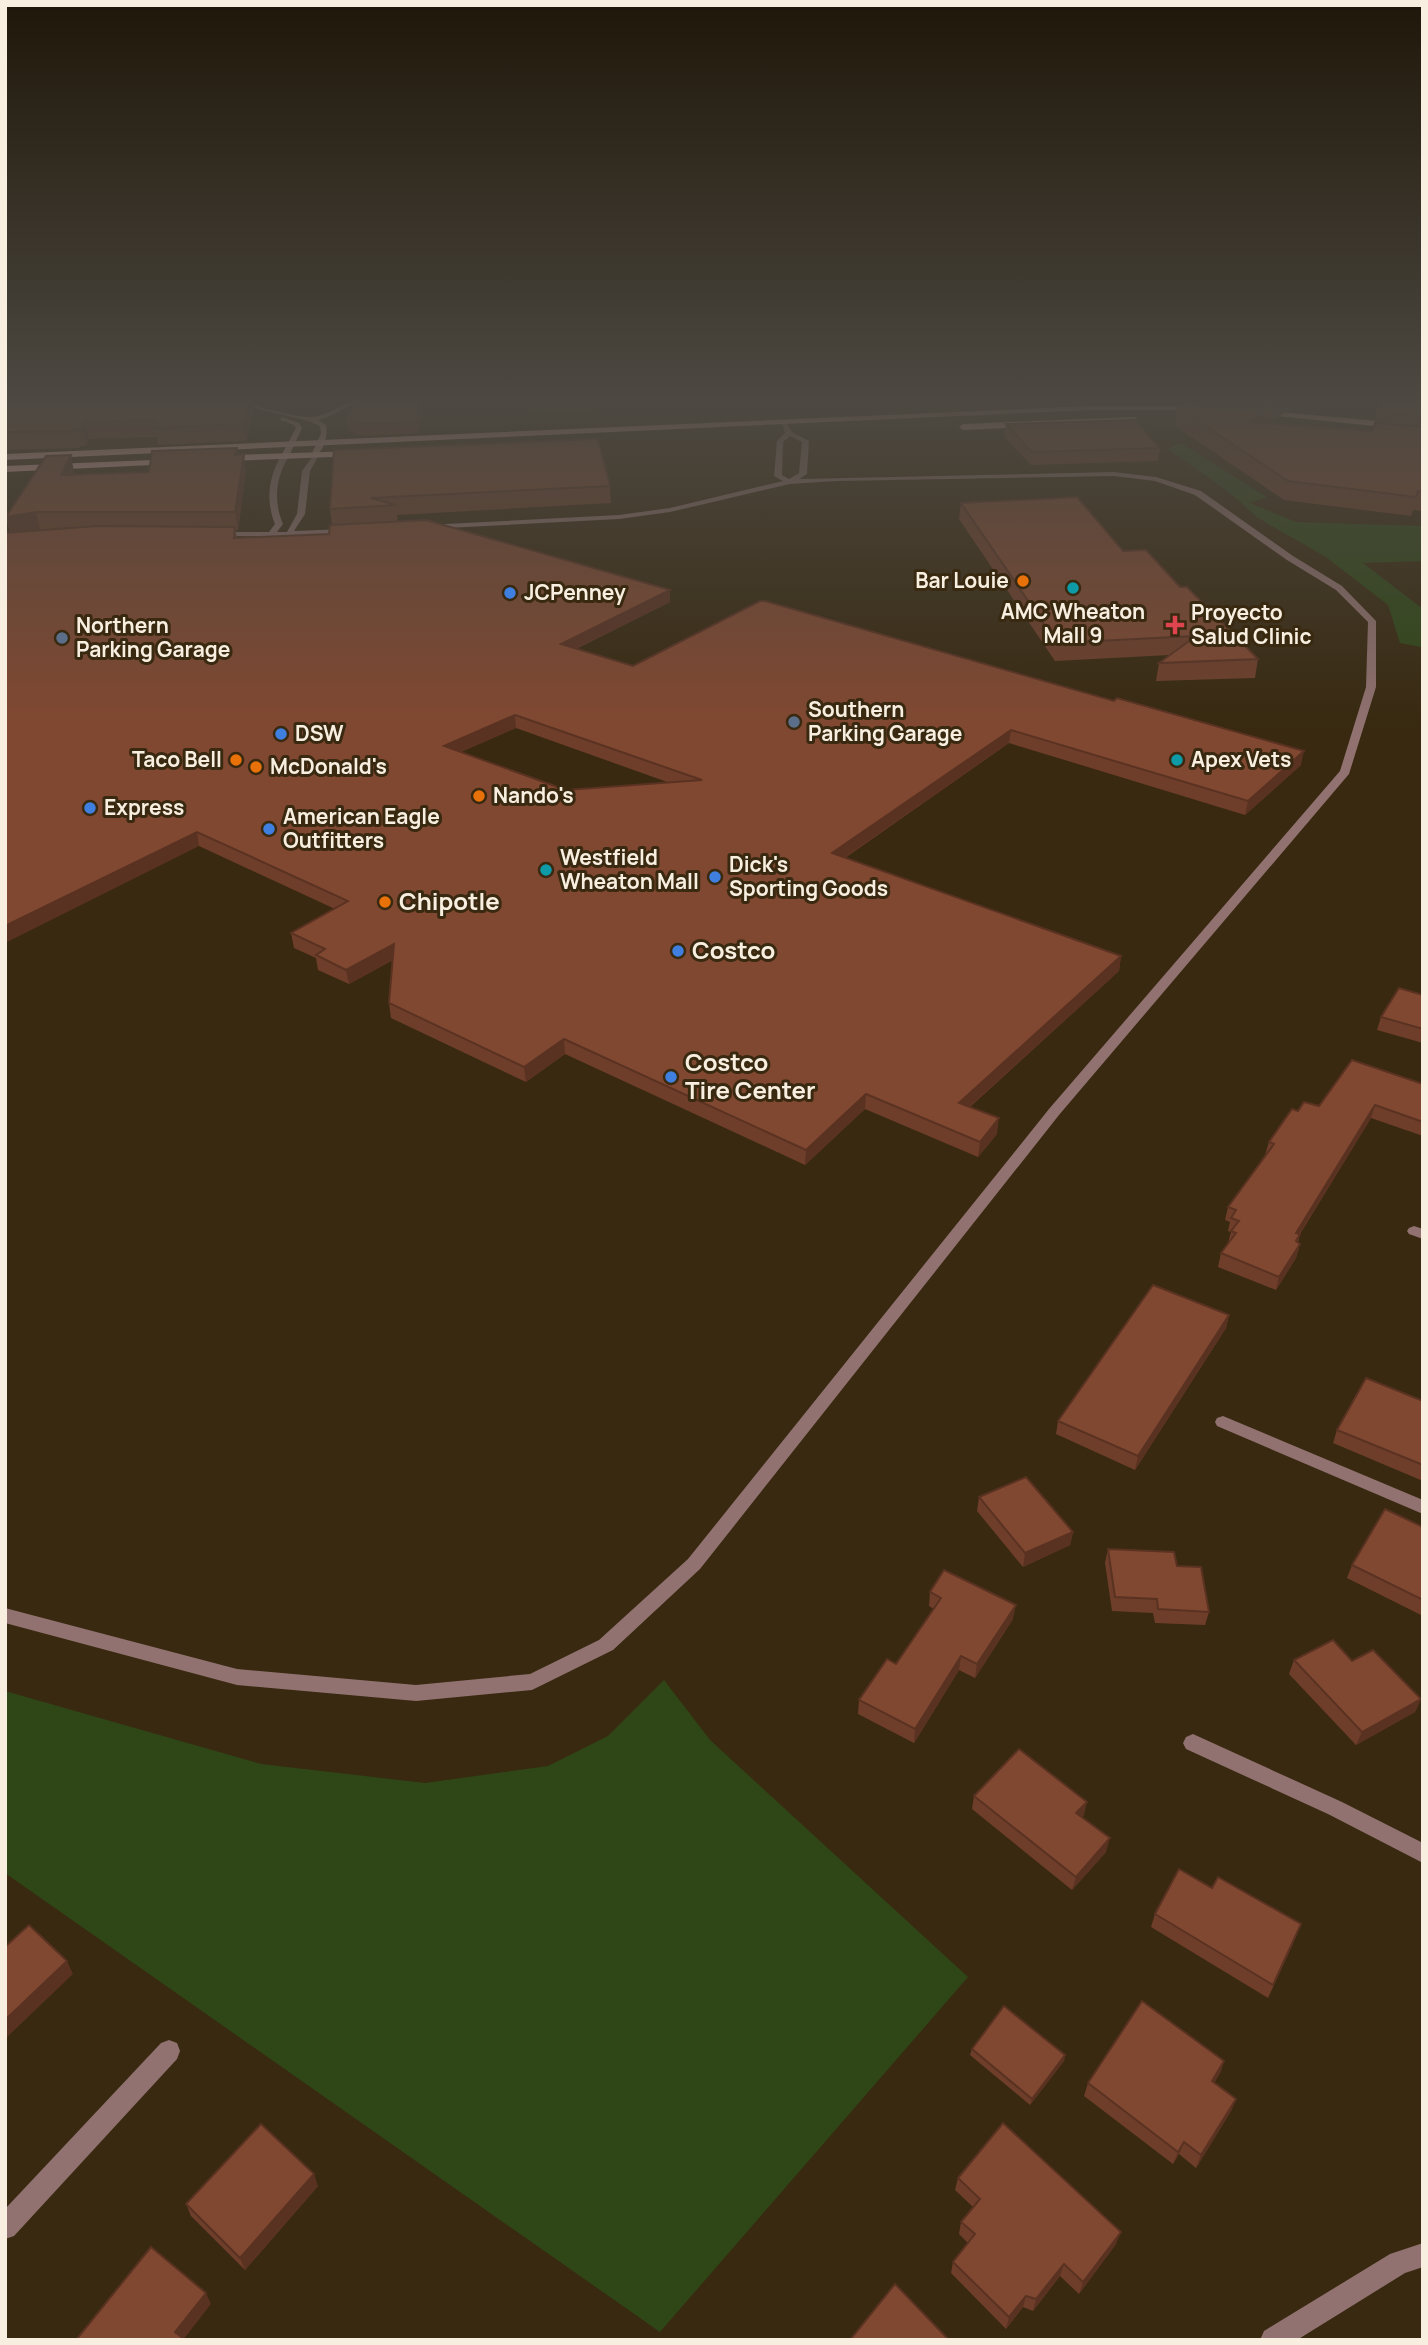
<svg xmlns="http://www.w3.org/2000/svg" width="1428" height="2345" viewBox="0 0 1428 2345" font-family="Manrope,sans-serif">
<rect width="100%" height="100%" fill="#382910"/>
<g fill="#2f4717">
<polygon points="523,401 606,401 667,406 540,412 524,408"/>
<polygon points="1181,443 1267,497 1250,503 1296,522 1423,526 1423,561 1363,563 1423,609 1421,647 1400,643 1388,605 1326,557 1258,518 1230,493 1168,449"/>
<polygon points="664,1680 710,1740 968,1977 660,2332 5,1873 5,1691 261,1764 425,1783 548,1766 608,1736"/>
</g>
<g fill="none" stroke-linecap="round" stroke-linejoin="round">
<g fill="#917270" fill-rule="evenodd">
<path d="M 785,421 L 792,432 L 809,441 L 807,474 L 799,479 L 1114,472 L 1156,477 L 1201,491 L 1293,556 L 1342,586 L 1376,621 L 1376,687 L 1349,774 L 1059,1115 L 700,1569 L 613,1650 L 532,1690 L 416,1701 L 237,1685 L 5,1623 L 5,1608 L 237,1669 L 416,1685 L 530,1674 L 599,1640 L 688,1559 L 1049,1109 L 1340,771 L 1366,687 L 1368,622 L 1336,590 L 1287,560 L 1195,495 L 1155,481 L 1114,476 L 837,481 L 790,484 L 670,512 L 619,519 L 426,529 L 422,527 L 426,525 L 619,515 L 670,508 L 783,481 L 774,476 L 777,441 L 785,433 L 782,423 ZM 790,436 L 802,442 L 799,473 L 789,479 L 782,475 L 783,442 Z"/>
<path d="M 282,454 L 289,456 C 276,477 273,501 283,524 L 277,532 L 287,532 L 297,514 L 302,471 L 315,453 L 319,455 L 310,471 L 305,514 L 294,531 L 346,529 L 349,529 L 349,533 L 289,536 L 217,536 L 216,534 L 220,532 L 269,532 L 275,524 C 265,500 269,476 282,454 Z"/>
<polygon points="1414,1226 1423,1229 1423,1239 1409,1234 1407,1231 1409,1228"/>
<polygon points="1223,1416 1423,1500 1423,1514 1217,1426 1215,1422 1217,1418"/>
<polygon points="1193,1734 1342,1802 1423,1843 1423,1863 1328,1814 1186,1749 1183,1743 1186,1737"/>
<polygon points="169,2040 177,2043 180,2051 177,2059 14,2236 5,2239 5,2209 161,2043"/>
<polygon points="1423,2243 1423,2267 1405,2273 1297,2340 1260,2340 1264,2331 1390,2254"/>
</g>
<g fill="#ca9a97" fill-rule="evenodd">
<path d="M 224,401 L 236,401 C 255,405 296,418 312,417 C 330,416 342,401 359,401 L 328,417 L 318,420 L 326,425 C 328,436 324,451 315,457 L 311,455 L 321,434 L 320,426 L 309,421 Z"/>
<polygon points="282,417 299,423 302,428 289,456 285,458 281,456 296,428 294,425 280,420"/>
</g>
<g fill="#f7b8b5" fill-rule="evenodd">
<polygon points="1089,406 1201,406 1205,408 1201,410 1089,410 5,460 5,454"/>
<polygon points="1256,410 1423,425 1423,431 1259,414"/>
<polygon points="1135,417 1138,422 963,430 959,427 963,424"/>
<polygon points="355,451 358,452 358,456 229,461 225,458 229,455"/>
<polygon points="176,459 177,461 173,464 5,472 5,466"/>
</g>
</g>
<g fill="#6f3e2a" fill-rule="evenodd">
<polygon points="5,401 257,401 256,403 253,403 254,411 246,441 158,445 157,437 89,439 86,446 80,446 80,448 5,450"/>
<polygon points="357,401 424,401 418,433 361,436 348,430 346,418"/>
<polygon points="1191,401 1195,401 1195,405 1200,406 1201,401 1301,401 1274,420 1263,419 1262,423 1372,431 1380,401 1423,401 1423,511 1413,510 1411,516 1284,500 1175,426 1178,408"/>
<polygon points="1006,424 1160,448 1158,461 1031,465 1004,437"/>
<path d="M 237,448 L 238,454 L 246,471 L 238,530 L 235,530 L 237,537 L 329,534 L 332,525 L 330,509 L 334,450 L 610,486 L 611,503 L 397,515 L 398,522 L 670,602 L 576,649 L 633,666 L 1301,765 L 1245,815 L 1009,743 L 845,858 L 1121,956 L 1119,971 L 970,1107 L 997,1134 L 978,1157 L 865,1109 L 805,1165 L 565,1054 L 526,1082 L 391,1018 L 389,1003 L 393,960 L 349,984 L 318,970 L 316,958 L 294,948 L 291,933 L 335,909 L 199,846 L 10,532 L 74,472 L 73,475 L 149,472 ZM 516,728 L 670,783 L 566,790 L 461,752 Z"/>
<polygon points="961,503 1123,551 1180,587 1258,659 1255,678 1156,681 1159,663 1169,655 1055,661 959,519"/>
<polygon points="1423,995 1423,1043 1377,1030 1381,1017"/>
<polygon points="1423,1084 1423,1136 1371,1118 1300,1234 1298,1243 1300,1244 1296,1258 1276,1290 1218,1267 1221,1253 1228,1243 1231,1232 1228,1231 1230,1222 1225,1220 1228,1207 1265,1155 1269,1142 1298,1111"/>
<polygon points="1229,1315 1226,1328 1135,1470 1056,1434 1058,1421"/>
<polygon points="1423,1401 1423,1481 1333,1443 1337,1430"/>
<polygon points="979,1497 1073,1532 1070,1545 1023,1567 977,1511"/>
<polygon points="1423,1527 1423,1616 1347,1578 1352,1565"/>
<polygon points="1108,1549 1177,1566 1209,1612 1205,1625 1155,1623 1153,1613 1112,1611 1105,1563"/>
<polygon points="930,1592 1013,1619 975,1678 959,1670 914,1743 858,1714 859,1700 896,1664 934,1609 929,1606"/>
<polygon points="1294,1660 1352,1661 1421,1699 1415,1712 1356,1745 1289,1674"/>
<polygon points="974,1796 1084,1815 1082,1817 1106,1852 1072,1890 972,1809"/>
<polygon points="1155,1914 1296,1937 1268,1998 1151,1927"/>
<polygon points="972,2049 1065,2055 1064,2061 1030,2105 970,2055"/>
<polygon points="1224,2061 1220,2073 1214,2083 1236,2099 1231,2111 1196,2168 1179,2154 1173,2164 1084,2096 1088,2083"/>
<polygon points="958,2178 1116,2244 1079,2294 1060,2276 1033,2311 1023,2307 1006,2329 951,2273 953,2262 968,2243 959,2234 961,2222 973,2207 955,2190"/>
<polygon points="318,2186 245,2270 191,2216 186,2204"/>
</g>
<g fill="#5a3222">
<polygon points="250,401 253,401 254,411 246,441 243,424"/>
<polygon points="421,401 424,401 418,433 417,422"/>
<polygon points="1286,401 1301,401 1274,420 1276,408"/>
<polygon points="1264,412 1261,429 1250,422"/>
<polygon points="85,422 89,439 86,446 82,429"/>
<polygon points="244,454 246,471 238,530 235,512"/>
<polygon points="71,455 74,472 65,493 61,475"/>
<polygon points="36,512 40,530 10,535 6,517"/>
<polygon points="670,590 670,602 561,656 561,644"/>
<polygon points="515,715 516,728 445,759 444,746"/>
<polygon points="1011,730 1009,743 831,867 832,853"/>
<polygon points="1304,751 1301,765 1245,815 1248,801"/>
<polygon points="197,832 199,846 5,943 5,926"/>
<polygon points="394,944 396,958 349,984 346,970"/>
<polygon points="1121,956 1119,971 957,1118 959,1103"/>
<polygon points="564,1039 565,1054 526,1082 524,1067"/>
<polygon points="866,1094 865,1109 805,1165 806,1150"/>
<polygon points="1375,1105 1371,1118 1292,1246 1296,1233"/>
<polygon points="999,1118 997,1134 978,1157 980,1142"/>
<polygon points="1300,1244 1296,1258 1276,1290 1279,1277"/>
<polygon points="1229,1315 1226,1328 1135,1470 1138,1456"/>
<polygon points="1073,1532 1070,1545 1023,1567 1025,1553"/>
<polygon points="1016,1605 1013,1619 975,1678 977,1664"/>
<polygon points="961,1656 959,1670 914,1743 915,1729"/>
<polygon points="1421,1699 1415,1712 1356,1745 1362,1732"/>
<polygon points="1087,1802 1084,1815 1073,1826 1076,1813"/>
<polygon points="1110,1838 1106,1852 1072,1890 1076,1877"/>
<polygon points="67,1961 73,1974 5,2039 5,2020"/>
<polygon points="1065,2055 1064,2061 1030,2105 1032,2099"/>
<polygon points="1224,2061 1220,2073 1207,2094 1212,2081"/>
<polygon points="1236,2099 1231,2111 1196,2168 1201,2155"/>
<polygon points="1184,2142 1179,2154 1173,2164 1178,2152"/>
<polygon points="314,2174 318,2186 245,2270 240,2258"/>
<polygon points="1121,2232 1116,2244 1079,2294 1083,2282"/>
<polygon points="1064,2264 1060,2276 1033,2311 1036,2299"/>
<polygon points="206,2293 211,2304 183,2340 175,2332"/>
<polygon points="1026,2296 1023,2307 1006,2329 1009,2317"/>
</g>
<g fill="#814831" stroke="#5a3222" stroke-width="2" fill-rule="evenodd">
<polygon points="5,401 250,401 243,424 155,428 156,420 85,422 82,429 73,429 76,431 5,432"/>
<polygon points="357,401 421,401 417,422 360,424 346,418"/>
<polygon points="1191,401 1194,401 1193,403 1196,405 1264,412 1250,422 1372,431 1375,423 1423,427 1423,492 1418,491 1416,497 1288,481 1178,408"/>
<polygon points="1208,401 1286,401 1276,408"/>
<polygon points="1380,401 1423,401 1423,417 1377,412"/>
<polygon points="1135,420 1160,448 1032,452 1006,424"/>
<polygon points="598,439 610,486 371,498 396,505 330,509 334,450"/>
<polygon points="237,448 235,455 244,454 235,512 36,512 6,517 46,456 71,455 61,475 149,472 152,451"/>
<polygon points="1077,497 1123,551 1146,550 1180,587 1187,587 1258,659 1159,663 1196,636 1057,643 961,503"/>
<path d="M 426,520 L 670,590 L 561,644 L 633,666 L 760,601 L 765,601 L 1114,701 L 1117,698 L 1304,751 L 1248,801 L 1011,730 L 832,853 L 1121,956 L 959,1103 L 999,1118 L 980,1142 L 866,1094 L 806,1150 L 564,1039 L 524,1067 L 389,1003 L 394,944 L 346,970 L 316,955 L 325,949 L 291,933 L 348,901 L 197,832 L 5,926 L 5,533 L 97,526 L 235,527 L 234,538 L 329,534 L 330,525 ZM 515,715 L 702,780 L 566,790 L 444,746 Z"/>
<polygon points="1399,988 1423,995 1423,1029 1381,1017"/>
<polygon points="1352,1060 1423,1084 1423,1122 1375,1105 1296,1233 1300,1234 1296,1241 1300,1244 1279,1277 1221,1253 1236,1233 1231,1231 1239,1221 1231,1218 1236,1210 1228,1207 1274,1144 1269,1142 1292,1109 1298,1111 1304,1102 1319,1106"/>
<polygon points="1153,1285 1229,1315 1138,1456 1058,1421"/>
<polygon points="1366,1378 1423,1401 1423,1465 1337,1430"/>
<polygon points="1026,1477 1073,1532 1025,1553 979,1497"/>
<polygon points="1385,1509 1423,1527 1423,1600 1352,1565"/>
<polygon points="1108,1549 1174,1552 1177,1566 1201,1567 1209,1612 1158,1609 1157,1599 1115,1597"/>
<polygon points="944,1570 1016,1605 977,1664 961,1656 915,1729 859,1700 887,1659 896,1664 941,1598 930,1592"/>
<polygon points="1333,1640 1352,1661 1373,1650 1421,1699 1362,1732 1294,1660"/>
<polygon points="1019,1749 1087,1802 1076,1813 1110,1838 1076,1877 974,1796"/>
<polygon points="1179,1869 1212,1888 1218,1877 1301,1924 1273,1985 1155,1914"/>
<polygon points="29,1925 67,1961 5,2020 5,1947"/>
<polygon points="1142,2001 1224,2061 1212,2081 1236,2099 1201,2155 1184,2142 1178,2152 1088,2083"/>
<polygon points="1004,2006 1065,2055 1032,2099 972,2049"/>
<polygon points="1003,2123 1121,2232 1083,2282 1064,2264 1036,2299 1026,2296 1009,2317 953,2262 975,2234 961,2222 980,2199 958,2178"/>
<polygon points="261,2124 314,2174 240,2258 186,2204"/>
<polygon points="151,2247 206,2293 175,2332 185,2340 76,2340"/>
<polygon points="895,2284 949,2340 850,2340"/>
</g>
<linearGradient id="sky" x2="0" y2="1"><stop stop-color="#1f1709"/><stop offset="0.55" stop-color="#4d4942"/><stop offset="1" stop-color="#4d4942" stop-opacity="0"/></linearGradient>
<rect width="1428" height="729" fill="url(#sky)"/>
<g fill="#e8710a" stroke="#382910" stroke-width="2.5">
<circle cx="1023" cy="581" r="7"/>
<circle cx="236" cy="760" r="7"/>
<circle cx="256" cy="767" r="7"/>
<circle cx="479" cy="796" r="7"/>
<circle cx="385" cy="902" r="7"/>
</g>
<g fill="#0f9aa8" stroke="#382910" stroke-width="2.5">
<circle cx="1073" cy="588" r="7"/>
<circle cx="1177" cy="760" r="7"/>
<circle cx="546" cy="870" r="7"/>
</g>
<g fill="#3f7fe0" stroke="#382910" stroke-width="2.5">
<circle cx="510" cy="593" r="7"/>
<circle cx="281" cy="734" r="7"/>
<circle cx="90" cy="808" r="7"/>
<circle cx="269" cy="829" r="7"/>
<circle cx="715" cy="877" r="7"/>
<circle cx="678" cy="951" r="7"/>
<circle cx="671" cy="1077" r="7"/>
</g>
<path fill="#e0444e" stroke="#382910" stroke-width="2.5" d="M1171.5 614.5h7v7h7v7h-7v7h-7v-7h-7v-7h7z"/>
<g fill="#5c6f8a" stroke="#382910" stroke-width="2.5">
<circle cx="62" cy="638" r="7"/>
<circle cx="794" cy="722" r="7"/>
</g>
<g text-anchor="middle" stroke-width="6" stroke-linejoin="round" paint-order="stroke">
<g font-size="21" font-weight="bold" fill="#f8efe0" stroke="#382910" text-anchor="start">
<text x="1009" y="588" text-anchor="end">Bar Louie</text>
<text x="524" y="600">JCPenney</text>
<text x="1073" y="619" text-anchor="middle">AMC Wheaton<tspan x="1073" dy="24">Mall 9</tspan></text>
<text x="1191" y="620">Proyecto<tspan x="1191" dy="24">Salud Clinic</tspan></text>
<text x="76" y="633">Northern<tspan x="76" dy="24">Parking Garage</tspan></text>
<text x="808" y="717">Southern<tspan x="808" dy="24">Parking Garage</tspan></text>
<text x="295" y="741">DSW</text>
<text x="222" y="767" text-anchor="end">Taco Bell</text>
<text x="1191" y="767">Apex Vets</text>
<text x="270" y="774">McDonald's</text>
<text x="493" y="803">Nando's</text>
<text x="104" y="815">Express</text>
<text x="283" y="824">American Eagle<tspan x="283" dy="24">Outfitters</tspan></text>
<text x="560" y="865">Westfield<tspan x="560" dy="24">Wheaton Mall</tspan></text>
<text x="729" y="872">Dick's<tspan x="729" dy="24">Sporting Goods</tspan></text>
</g>
<g font-size="24" font-weight="bold" fill="#f8efe0" stroke="#382910" text-anchor="start">
<text x="399" y="910">Chipotle</text>
<text x="692" y="959">Costco</text>
<text x="685" y="1071">Costco<tspan x="685" dy="28">Tire Center</tspan></text>
</g>
</g>
<rect width="1428" height="2345" fill="none" stroke="#f8efe0" stroke-width="14"/>
</svg>
